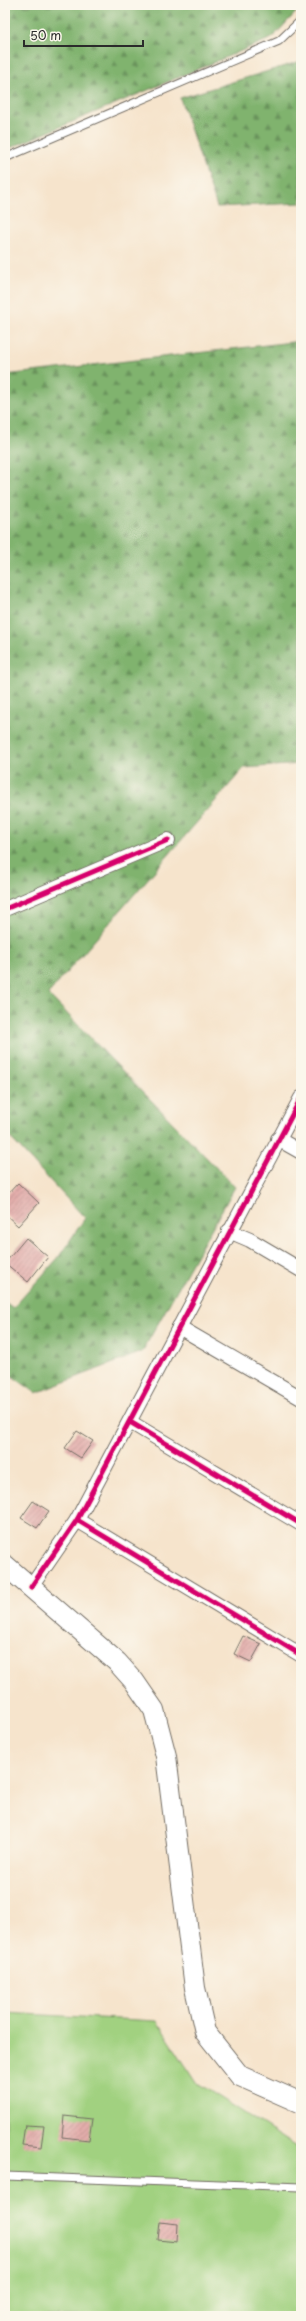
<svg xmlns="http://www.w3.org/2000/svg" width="306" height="2321" viewBox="0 0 306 2321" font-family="'Playpen Sans',sans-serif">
<defs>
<pattern id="forest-firs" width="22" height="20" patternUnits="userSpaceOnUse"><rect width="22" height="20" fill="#80b36e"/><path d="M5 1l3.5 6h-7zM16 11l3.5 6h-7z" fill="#69925b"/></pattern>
<pattern id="building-hatch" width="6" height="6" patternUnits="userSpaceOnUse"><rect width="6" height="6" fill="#e3adab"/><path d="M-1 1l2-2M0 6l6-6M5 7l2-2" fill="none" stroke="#b88d8b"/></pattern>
</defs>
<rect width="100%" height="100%" fill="#fbf7ec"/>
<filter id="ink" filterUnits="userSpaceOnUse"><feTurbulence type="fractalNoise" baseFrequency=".025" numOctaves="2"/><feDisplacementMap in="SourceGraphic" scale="8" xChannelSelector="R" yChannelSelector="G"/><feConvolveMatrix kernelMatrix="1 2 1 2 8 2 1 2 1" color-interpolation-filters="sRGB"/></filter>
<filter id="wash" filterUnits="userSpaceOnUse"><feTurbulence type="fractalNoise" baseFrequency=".012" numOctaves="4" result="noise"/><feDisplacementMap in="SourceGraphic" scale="16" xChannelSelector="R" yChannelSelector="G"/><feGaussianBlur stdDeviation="0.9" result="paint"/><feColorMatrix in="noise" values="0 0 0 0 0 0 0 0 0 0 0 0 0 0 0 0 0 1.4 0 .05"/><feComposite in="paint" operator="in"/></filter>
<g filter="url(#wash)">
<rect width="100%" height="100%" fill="#f6e4cc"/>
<polygon fill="#a1d180" stroke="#667e56" points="5,2013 157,2021 196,2082 297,2147 301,2148 301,2316 5,2316"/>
<g fill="url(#forest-firs)" stroke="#566f4c">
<polygon points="5,5 301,5 301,7 272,38 5,150"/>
<polygon points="301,61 301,203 217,207 180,98"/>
<polygon points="301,341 301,764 244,768 48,994 235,1187 142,1352 36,1393 5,1371 5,1302 13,1308 58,1258 85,1218 5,1132 5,375"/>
</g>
<g id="blocks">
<g fill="url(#building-hatch)">
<polygon points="18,1183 39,1203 18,1226 5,1214 5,1197"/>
<polygon points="26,1238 48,1257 28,1282 5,1263"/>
<polygon points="77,1431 93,1441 81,1458 65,1448"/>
<polygon points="33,1501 49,1511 37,1528 21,1518"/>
<polygon points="243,1636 261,1644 251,1662 234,1654"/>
<polygon points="64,2116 92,2119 89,2140 62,2137"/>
<polygon points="25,2125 44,2126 41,2147 22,2145"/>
<polygon points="160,2222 178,2224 177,2242 158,2240"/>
</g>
</g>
</g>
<g filter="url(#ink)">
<use href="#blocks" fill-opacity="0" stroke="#726c63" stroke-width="1"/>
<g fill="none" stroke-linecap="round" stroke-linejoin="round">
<defs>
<g id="service">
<polyline points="5,158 279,41 301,20"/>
<polyline points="5,2176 301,2187"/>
</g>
<g id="minor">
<polyline points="5,909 168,840"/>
<polyline points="278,1139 301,1152"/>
<polyline points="229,1231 250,1240 301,1270"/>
<polyline points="179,1327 301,1398"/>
<polyline points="130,1422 301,1524"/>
<polyline points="77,1520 301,1655"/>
<polyline points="31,1587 77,1520 301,1098"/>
</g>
<polyline id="secondary" points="5,1565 117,1662 134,1681 154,1710 166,1756 195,1988 205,2032 240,2076 301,2103"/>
</defs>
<use href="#service" stroke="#726c63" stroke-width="9"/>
<use href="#minor" stroke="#726c63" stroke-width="16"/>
<use href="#secondary" stroke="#726c63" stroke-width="22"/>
<use href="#service" stroke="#fff" stroke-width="7"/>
<use href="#minor" stroke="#fff" stroke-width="14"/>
<use href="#secondary" stroke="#fff" stroke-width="20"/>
<defs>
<g id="cycleway">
<polyline points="5,909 168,840"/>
<polyline points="130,1422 301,1524"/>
<polyline points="77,1520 301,1655"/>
<polyline points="31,1587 77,1520 301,1098"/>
</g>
</defs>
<use href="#cycleway" stroke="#fbf7ec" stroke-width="8"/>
<use href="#cycleway" stroke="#d6006c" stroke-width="5"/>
</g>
</g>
<rect width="306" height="2321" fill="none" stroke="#fbf7ec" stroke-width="20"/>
<path d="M24 40v6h119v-6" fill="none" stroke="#2b2b2b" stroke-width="2"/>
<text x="30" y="40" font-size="12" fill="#2b2b2b" stroke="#fbf7ec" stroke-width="3" paint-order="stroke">50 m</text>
</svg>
